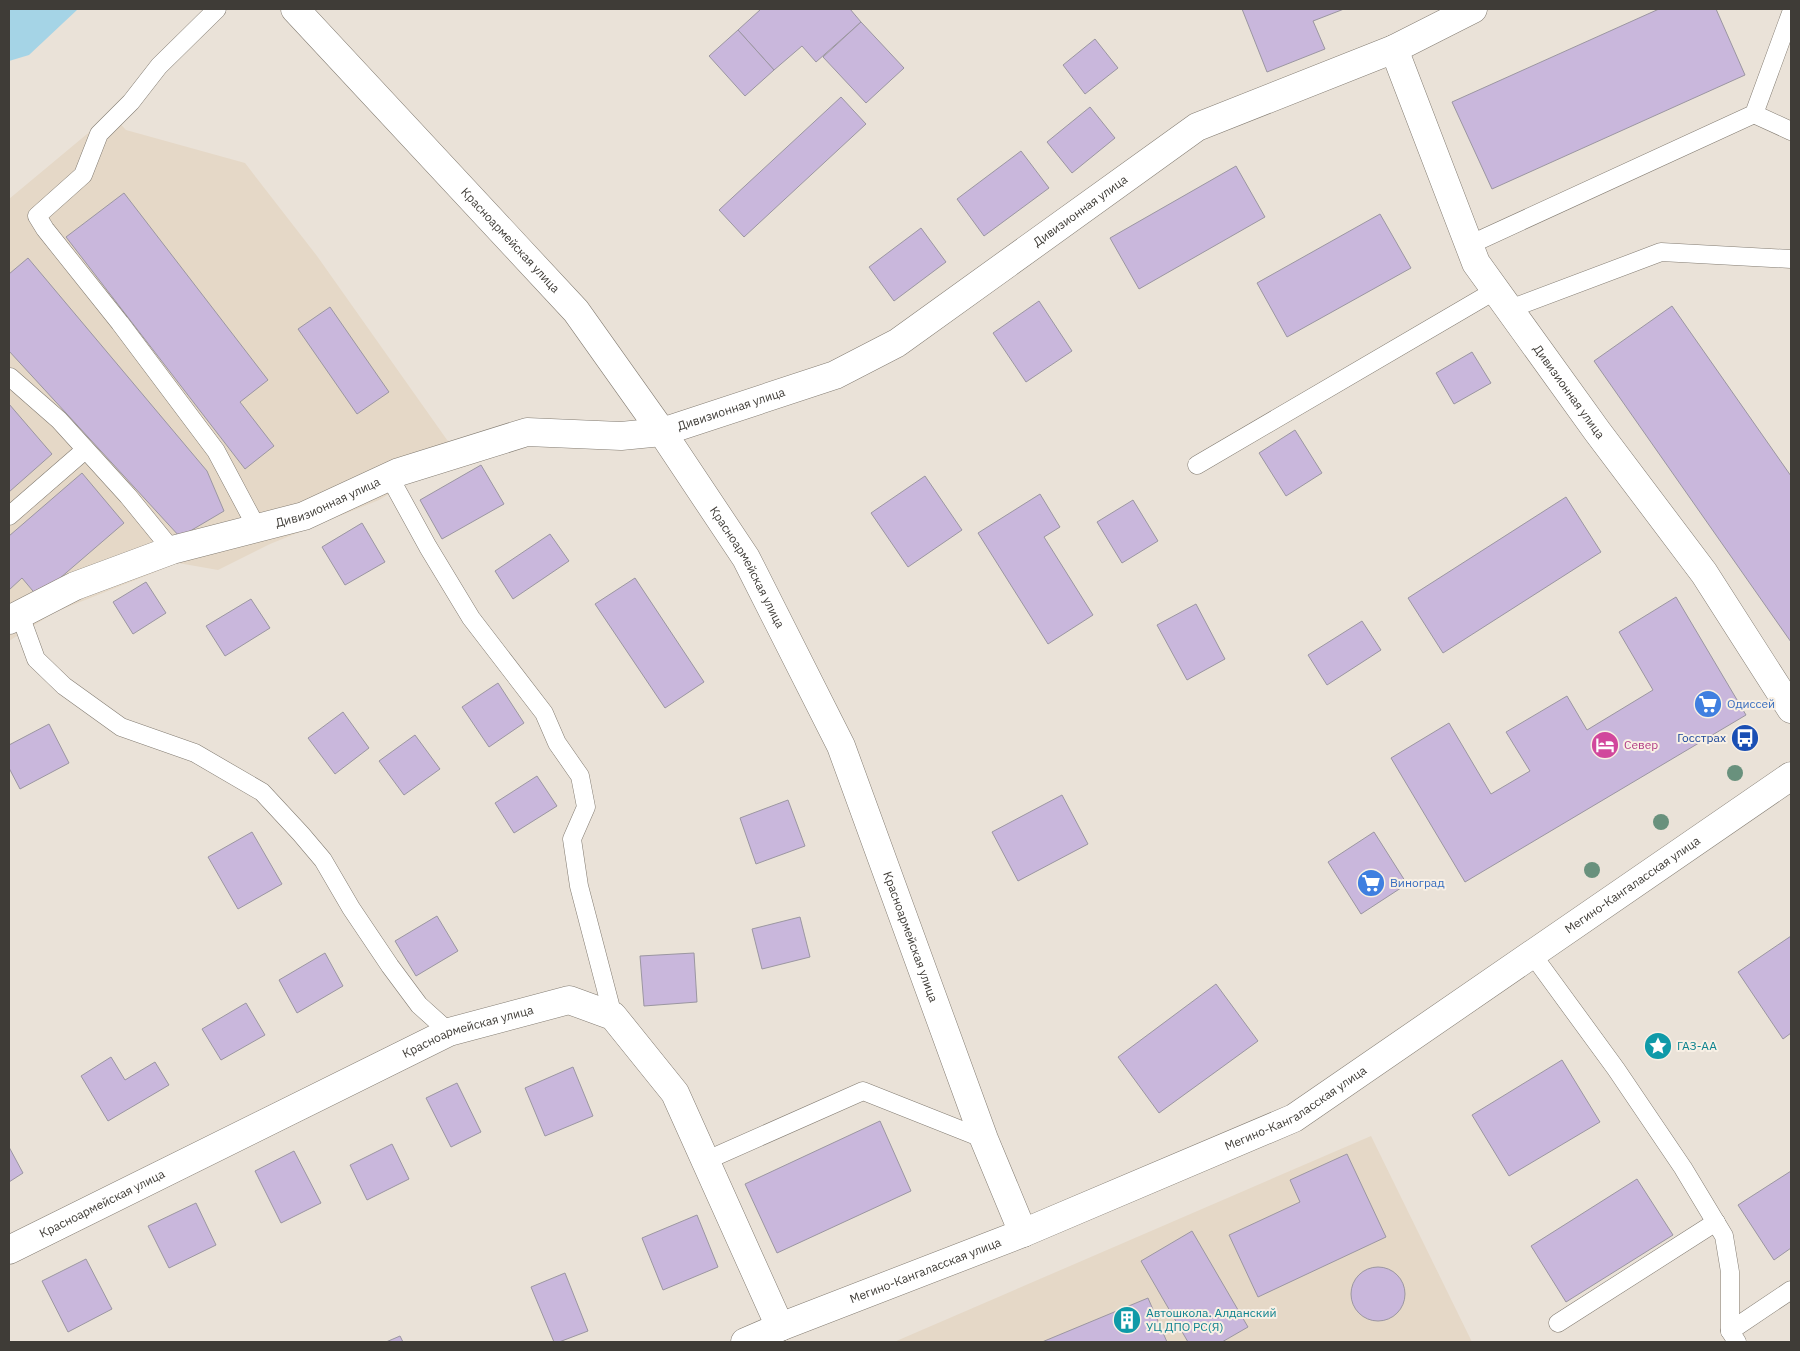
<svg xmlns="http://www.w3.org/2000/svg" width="1800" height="1351" viewBox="0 0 1800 1351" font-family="'IBM Plex Sans',sans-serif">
<rect width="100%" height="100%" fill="#eae2d8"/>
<g fill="#e5d8c7">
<polygon points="111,114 126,130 245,163 317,256 457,454 379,500 270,544 218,570 178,563 55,612 9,641 9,199"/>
<polygon points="1371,1136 1472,1342 894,1342"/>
</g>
<polygon fill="#a5d4e6" points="9,9 78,9 29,55 9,61"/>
<g fill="#c9b7dc" stroke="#9b96a1">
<polygon points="761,9 850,9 861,22 816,62 802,46 774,70 738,30"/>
<polygon points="1242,9 1344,9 1313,21 1325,49 1267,72"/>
<polygon points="1659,9 1716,9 1745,75 1492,189 1452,102"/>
<polygon points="861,22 904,68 866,103 823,57"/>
<polygon points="738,30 774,70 745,96 709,56"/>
<polygon points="1095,39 1118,68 1085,94 1063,65"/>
<polygon points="841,97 866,124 744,237 719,210"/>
<polygon points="1090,107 1115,138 1072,173 1047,142"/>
<polygon points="1021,151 1049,188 984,236 957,199"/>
<polygon points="1236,166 1265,217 1139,289 1110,238"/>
<polygon points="124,193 268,380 240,402 274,446 245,469 66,237"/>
<polygon points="1380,214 1411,268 1287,337 1257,283"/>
<polygon points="921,228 946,262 894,301 869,267"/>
<polygon points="28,258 207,471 224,511 180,537 9,351 9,274"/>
<polygon points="1039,301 1072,351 1026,382 993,333"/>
<polygon points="1672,306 1791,476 1791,642 1594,361"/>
<polygon points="330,307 389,392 357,414 298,329"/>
<polygon points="1472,352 1491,383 1454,404 1436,373"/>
<polygon points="9,404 52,454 9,492"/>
<polygon points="1295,430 1322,473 1286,496 1259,453"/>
<polygon points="481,465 504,504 442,539 420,500"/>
<polygon points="82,473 124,523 38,597 22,578 9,590 9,536"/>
<polygon points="925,476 962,530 908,567 871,513"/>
<polygon points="1040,494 1060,527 1044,537 1093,615 1048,644 978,533"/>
<polygon points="1566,497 1601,552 1443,653 1408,598"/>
<polygon points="1133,500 1158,541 1122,563 1097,522"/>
<polygon points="362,523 385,562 345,585 322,547"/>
<polygon points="550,534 569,561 513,599 495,571"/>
<polygon points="635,578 704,682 665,708 595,604"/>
<polygon points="146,582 166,613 133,634 113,602"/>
<polygon points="1676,597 1746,715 1465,882 1391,758 1449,723 1491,794 1530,771 1506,732 1567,696 1587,730 1653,690 1619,632"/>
<polygon points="251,599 270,628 225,656 206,626"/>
<polygon points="1196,604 1225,659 1187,680 1157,625"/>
<polygon points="1362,621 1381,650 1327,685 1308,655"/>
<polygon points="498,683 524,723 489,747 462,707"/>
<polygon points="343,712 369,748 335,774 308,738"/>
<polygon points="49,724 69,763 20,789 9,768 9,745"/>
<polygon points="415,735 440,769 404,795 379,761"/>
<polygon points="537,776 557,806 514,833 495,803"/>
<polygon points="1062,795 1088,844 1018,881 992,832"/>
<polygon points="788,800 805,846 756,864 740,818"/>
<polygon points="252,832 282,884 238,909 208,857"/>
<polygon points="1374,832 1407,884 1361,914 1328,862"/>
<polygon points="437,916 458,951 416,976 395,941"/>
<polygon points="800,917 810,957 762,969 752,929"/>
<polygon points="1791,936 1791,1033 1783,1039 1738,972"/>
<polygon points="325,953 343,986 297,1013 279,980"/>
<polygon points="694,953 697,1002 644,1006 640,956"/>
<polygon points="1216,984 1258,1041 1159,1113 1118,1057"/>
<polygon points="246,1003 265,1035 221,1060 202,1029"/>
<polygon points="111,1057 125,1080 155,1062 169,1085 108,1121 81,1076"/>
<polygon points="1562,1060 1600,1122 1509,1176 1472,1115"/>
<polygon points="573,1067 593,1116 545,1136 525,1088"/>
<polygon points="457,1083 481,1132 451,1147 426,1098"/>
<polygon points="880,1121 911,1191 777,1253 745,1184"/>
<polygon points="392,1144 409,1179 367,1200 350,1165"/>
<polygon points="9,1147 23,1173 9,1182"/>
<polygon points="294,1151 321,1203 281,1223 255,1171"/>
<polygon points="1347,1154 1386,1237 1258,1297 1229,1235 1300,1202 1290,1180"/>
<polygon points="1791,1171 1791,1248 1774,1260 1738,1205"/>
<polygon points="1637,1179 1673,1235 1566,1302 1531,1246"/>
<polygon points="196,1203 216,1245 169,1268 148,1226"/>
<polygon points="697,1215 718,1267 663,1290 642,1238"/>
<polygon points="1192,1231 1248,1327 1222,1342 1188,1342 1141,1261"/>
<polygon points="86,1259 112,1309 68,1332 42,1281"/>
<circle cx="1378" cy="1294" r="27"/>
<polygon points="565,1273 588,1331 559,1342 554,1342 531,1287"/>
<polygon points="1148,1298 1167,1342 1042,1342"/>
<polygon points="400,1336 403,1342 386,1342"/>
</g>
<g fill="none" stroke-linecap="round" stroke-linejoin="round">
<defs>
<g id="service">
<polyline points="217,9 159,66 131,102 99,134 83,175 37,216 45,229 120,323 216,451 257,528"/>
<polyline points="1754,114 1791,131"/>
<polyline points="1469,245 1754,114 1791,13"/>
<polyline points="1510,309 1661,252 1791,259"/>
<polyline points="9,378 10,377 59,420 128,496 172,550"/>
<polyline points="1197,465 1496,290"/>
<polyline points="389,476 428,547 471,618 544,713 557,743 580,776 586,807 572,839 579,886 613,1016"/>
<polyline points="9,516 85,450"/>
<polyline points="20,615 36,659 64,686 121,727 195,753 262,792 301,834 323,860 351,908 390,966 419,1005 449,1032"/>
<polyline points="1532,954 1616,1069 1683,1168 1724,1236 1730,1272 1730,1331 1737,1342"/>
<polyline points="705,1161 863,1091 984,1139"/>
<polyline points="1558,1323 1716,1222"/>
<polyline points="1730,1331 1791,1290"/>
</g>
<g id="minor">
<path id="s1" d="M 1394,49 L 1476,263 L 1597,431 L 1704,573 L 1791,709"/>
<path id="s2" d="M 9,620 L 75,586 L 172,550 L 304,516 L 399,472 L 527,432 L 621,436 L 662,432 L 835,375 L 897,343 L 1197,127 L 1394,49 L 1473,9"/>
<path id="s3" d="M 9,1250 L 449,1032 L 569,1000 L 613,1016 L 675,1093 L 780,1327"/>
</g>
<g id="tertiary">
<path id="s4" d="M 295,9 L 576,311 L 662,432 L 746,558 L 841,746 L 984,1139 L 1023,1233"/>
</g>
<g id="primary">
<path id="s5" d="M 745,1342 L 780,1327 L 1023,1233 L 1294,1118 L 1791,776"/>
</g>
</defs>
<use href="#service" stroke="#837c72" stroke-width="19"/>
<use href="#minor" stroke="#837c72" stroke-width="29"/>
<use href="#tertiary" stroke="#837c72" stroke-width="29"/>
<use href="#primary" stroke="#837c72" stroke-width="29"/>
<use href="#service" stroke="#fff" stroke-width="18"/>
<use href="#minor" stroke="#fff" stroke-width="28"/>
<use href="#tertiary" stroke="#fff" stroke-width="28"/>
<use href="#primary" stroke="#fff" stroke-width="28"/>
</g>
<g fill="#69917d">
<circle cx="1735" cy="773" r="8"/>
<circle cx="1661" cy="822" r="8"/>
<circle cx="1592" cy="870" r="8"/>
</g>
<defs>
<symbol id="supermarket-disc" viewBox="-11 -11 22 22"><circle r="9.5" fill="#3f7fe0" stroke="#f8f0e5"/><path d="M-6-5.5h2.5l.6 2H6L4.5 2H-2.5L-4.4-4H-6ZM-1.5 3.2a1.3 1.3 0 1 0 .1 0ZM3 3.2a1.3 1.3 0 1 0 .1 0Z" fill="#fff"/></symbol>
<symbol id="bus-disc" viewBox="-11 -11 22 22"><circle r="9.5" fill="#1a4fb4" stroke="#f8f0e5"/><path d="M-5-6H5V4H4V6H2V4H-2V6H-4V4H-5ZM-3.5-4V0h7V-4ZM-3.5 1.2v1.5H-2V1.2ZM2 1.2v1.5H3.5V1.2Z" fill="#fff"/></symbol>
<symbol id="hotel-disc" viewBox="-11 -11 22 22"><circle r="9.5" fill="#d1479c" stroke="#f8f0e5"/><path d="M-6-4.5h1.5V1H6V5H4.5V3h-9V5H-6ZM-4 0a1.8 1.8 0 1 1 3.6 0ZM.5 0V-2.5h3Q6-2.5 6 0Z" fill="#fff"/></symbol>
<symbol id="sight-disc" viewBox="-11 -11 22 22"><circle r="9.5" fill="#0f9aa8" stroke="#f8f0e5"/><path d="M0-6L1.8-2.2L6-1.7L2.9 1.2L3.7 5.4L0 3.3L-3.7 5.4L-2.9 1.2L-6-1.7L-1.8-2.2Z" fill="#fff"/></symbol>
<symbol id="building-disc" viewBox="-11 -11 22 22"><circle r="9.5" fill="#0f9aa8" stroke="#f8f0e5"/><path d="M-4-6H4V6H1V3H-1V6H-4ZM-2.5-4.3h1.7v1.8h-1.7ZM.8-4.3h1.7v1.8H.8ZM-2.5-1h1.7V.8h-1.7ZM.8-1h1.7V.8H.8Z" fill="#fff"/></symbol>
</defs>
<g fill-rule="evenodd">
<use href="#supermarket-disc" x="1692" y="688" width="32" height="32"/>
<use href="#bus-disc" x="1729" y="722" width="32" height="32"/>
<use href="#hotel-disc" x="1589" y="729" width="32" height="32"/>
<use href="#supermarket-disc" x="1355" y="867" width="32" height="32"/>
<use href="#sight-disc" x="1642" y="1030" width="32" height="32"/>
<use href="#building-disc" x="1111" y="1304" width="32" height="32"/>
</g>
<g text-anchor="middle" stroke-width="4" stroke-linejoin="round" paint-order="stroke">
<g font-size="12" fill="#3f3c37" stroke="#f8f0e5">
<text dy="4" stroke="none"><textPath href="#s2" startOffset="1166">Дивизионная улица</textPath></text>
<text dy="4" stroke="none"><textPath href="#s4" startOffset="316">Красноармейская улица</textPath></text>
<text dy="4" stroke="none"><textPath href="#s1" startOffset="388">Дивизионная улица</textPath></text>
<text dy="4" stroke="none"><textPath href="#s2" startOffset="761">Дивизионная улица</textPath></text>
<text dy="4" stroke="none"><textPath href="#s2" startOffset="341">Дивизионная улица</textPath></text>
<text dy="4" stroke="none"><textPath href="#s4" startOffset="721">Красноармейская улица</textPath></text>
<text dy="4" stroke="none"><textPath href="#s5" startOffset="1004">Мегино-Кангаласская улица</textPath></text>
<text dy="4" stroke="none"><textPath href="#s4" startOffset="1126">Красноармейская улица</textPath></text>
<text dy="4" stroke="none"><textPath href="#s3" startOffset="509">Красноармейская улица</textPath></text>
<text dy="4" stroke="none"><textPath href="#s5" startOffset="599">Мегино-Кангаласская улица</textPath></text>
<text dy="4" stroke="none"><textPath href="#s3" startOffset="104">Красноармейская улица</textPath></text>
<text dy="4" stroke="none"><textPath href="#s5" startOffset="194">Мегино-Кангаласская улица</textPath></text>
</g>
<g font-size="12" fill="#366cbe" stroke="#f8f0e5" text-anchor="start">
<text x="1727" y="708">Одиссей</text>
<text x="1390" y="887">Виноград</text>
</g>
<g font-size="12" fill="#164399" stroke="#f8f0e5" text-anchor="end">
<text x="1726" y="742">Госстрах</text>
</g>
<g font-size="12" fill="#b23c85" stroke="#f8f0e5" text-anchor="start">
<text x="1624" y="749">Север</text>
</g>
<g font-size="12" fill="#0d838f" stroke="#f8f0e5" text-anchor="start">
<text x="1677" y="1050">ГАЗ-АА</text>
<text x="1146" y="1317">Автошкола. Алданский<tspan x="1146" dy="14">УЦ ДПО РС(Я)</tspan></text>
</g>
</g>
<rect width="1800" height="1351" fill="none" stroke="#3f3c37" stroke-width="20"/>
</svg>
